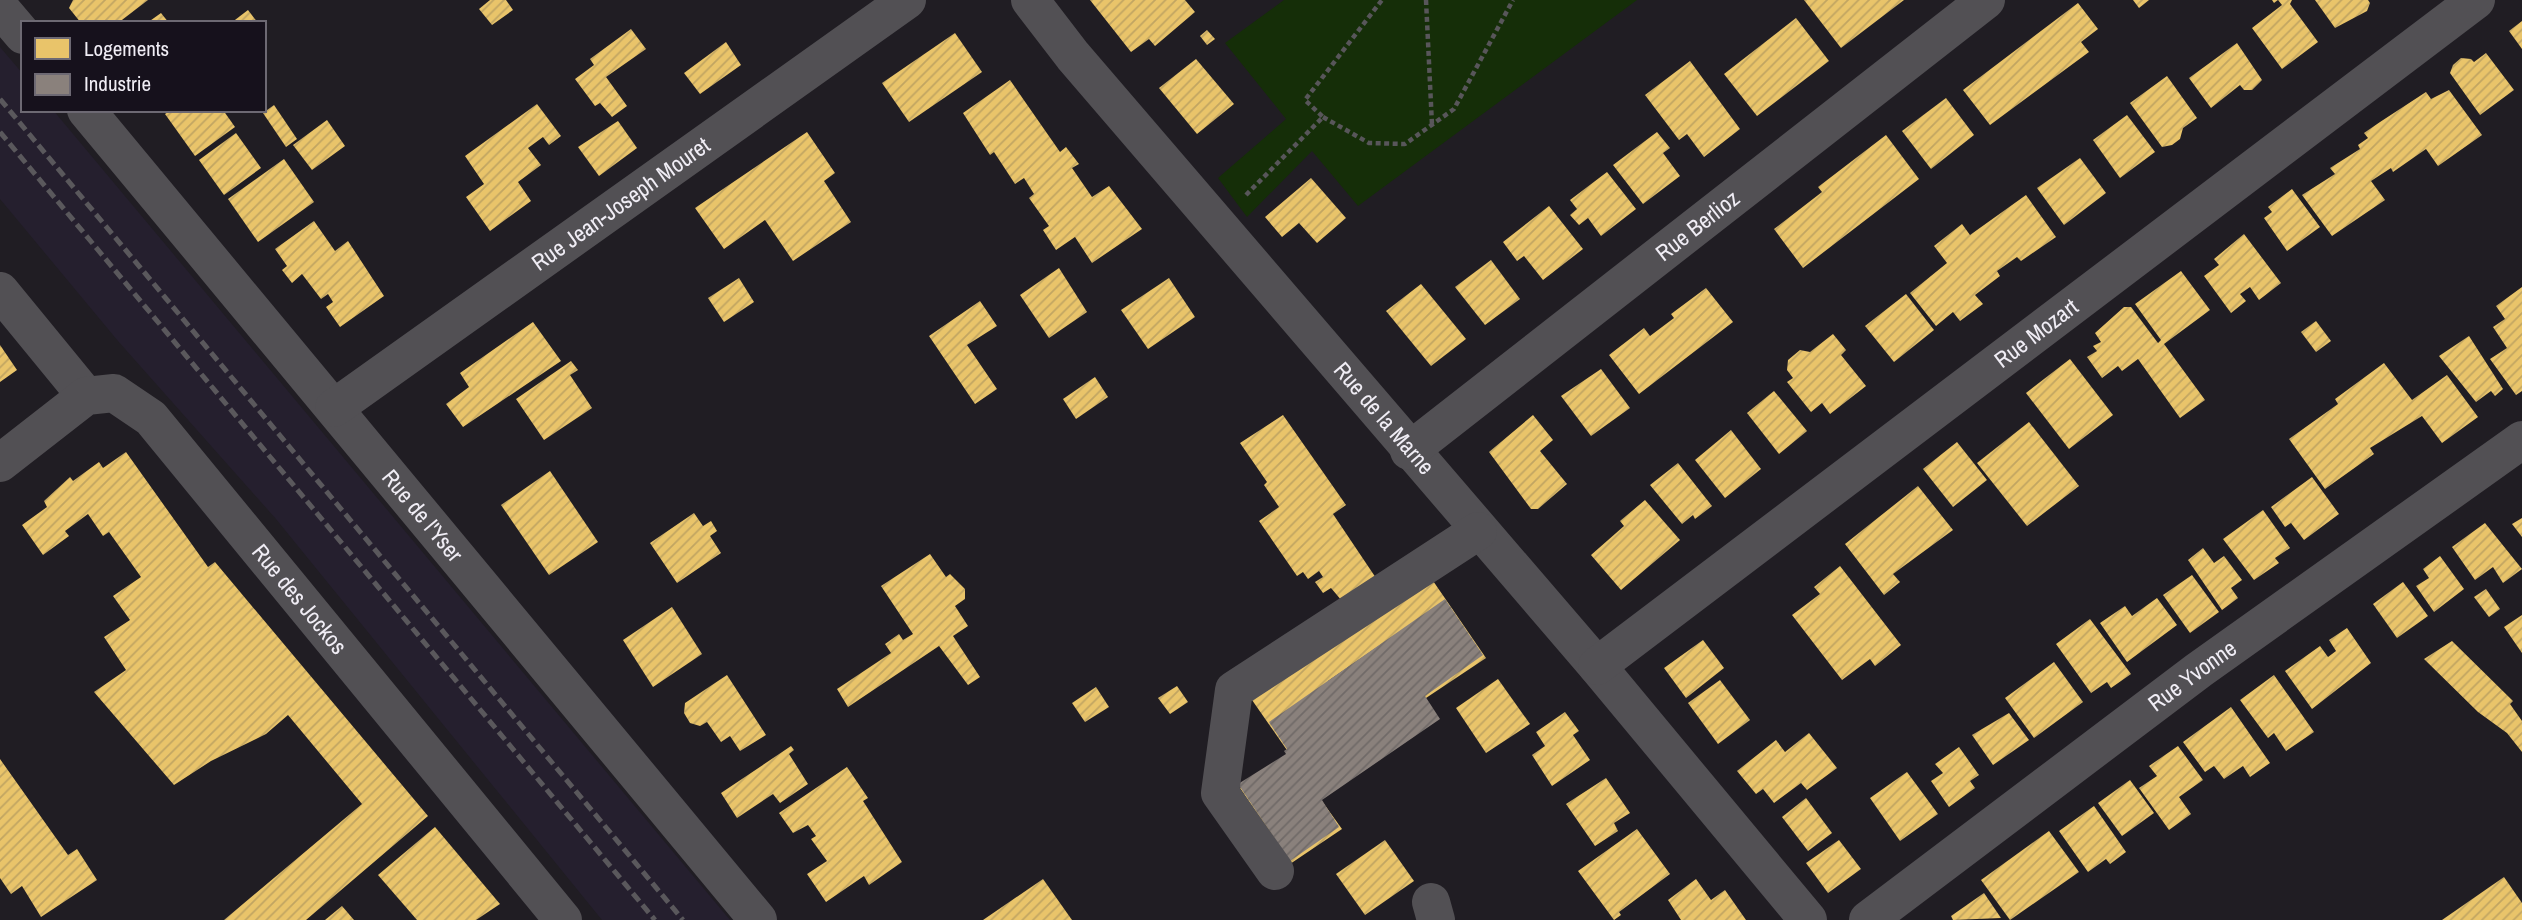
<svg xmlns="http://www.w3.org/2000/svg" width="2522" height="920" viewBox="0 0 2522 920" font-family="'Archivo Narrow',sans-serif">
<defs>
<pattern id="homes-hatch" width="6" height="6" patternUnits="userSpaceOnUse" patternTransform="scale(1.75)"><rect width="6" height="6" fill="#e9c46a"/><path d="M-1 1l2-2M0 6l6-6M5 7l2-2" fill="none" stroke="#c1a562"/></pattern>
<pattern id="industry-hatch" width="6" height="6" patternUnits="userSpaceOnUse" patternTransform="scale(1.75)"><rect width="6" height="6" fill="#8a817c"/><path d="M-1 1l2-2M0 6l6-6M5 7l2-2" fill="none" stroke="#706a68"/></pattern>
</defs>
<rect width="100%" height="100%" fill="#201d23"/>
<polygon fill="#251f2e" points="0,47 23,74 23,110 53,110 730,920 602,920 276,519 118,341 0,199"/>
<polygon fill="#152e08" points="1284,0 1637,0 1358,206 1312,151 1247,217 1218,178 1286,119 1225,43"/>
<g fill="url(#homes-hatch)">
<polygon points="73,0 148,0 118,23 81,23 69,8"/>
<polygon points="490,0 506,0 513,10 492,25 479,9"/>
<polygon points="1090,0 1185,0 1195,12 1155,46 1149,39 1131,52"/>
<polygon points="1804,0 1904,0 1841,48"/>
<polygon points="2133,0 2149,0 2139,8"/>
<polygon points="2272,0 2292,0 2290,4 2318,42 2282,69 2252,28 2282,5 2278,0 2274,3"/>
<polygon points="2315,0 2368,0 2370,3 2367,11 2335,28"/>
<polygon points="2078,3 2098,29 2081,42 2089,52 1990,125 1963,90"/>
<polygon points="248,10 258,23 231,23"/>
<polygon points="161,13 169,23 147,23"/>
<polygon points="1796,18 1829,61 1757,116 1724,74"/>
<polygon points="2522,21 2522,49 2509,31"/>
<polygon points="631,29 646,49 606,77 627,106 612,117 600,103 595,106 575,79 594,65 590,59"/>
<polygon points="1207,30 1215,39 1207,45 1200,36"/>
<polygon points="955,33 982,72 909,122 882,83"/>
<polygon points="726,42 741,65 700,94 684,73"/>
<polygon points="2237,43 2262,80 2252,90 2244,90 2240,85 2211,108 2189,78"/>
<polygon points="2486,53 2514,90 2480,115 2450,73 2453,65 2461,58 2471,59 2474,62"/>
<polygon points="1196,59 1234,104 1197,134 1159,88"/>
<polygon points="1690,61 1740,129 1704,157 1687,134 1679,140 1645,95"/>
<polygon points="2167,76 2197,118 2183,128 2180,139 2172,145 2162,147 2130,103"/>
<polygon points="1010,80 1060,152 1066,147 1079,164 1072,168 1092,197 1109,186 1142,229 1092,263 1075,237 1056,250 1043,230 1049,226 1029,198 1034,194 1024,178 1015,184 994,152 990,155 963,113"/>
<polygon points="2449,90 2482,135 2438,166 2426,149 2393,172 2391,168 2371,181 2385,200 2332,236 2302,195 2335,174 2330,168 2360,149 2358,145 2368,138 2364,133 2380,122 2426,92 2431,99"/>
<polygon points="1946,98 1974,135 1931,169 1902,131"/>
<polygon points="537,104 561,136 549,145 543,137 528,148 541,165 518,182 531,201 490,231 466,197 484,184 465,156"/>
<polygon points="274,105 297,139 286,147 263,113"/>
<polygon points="171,110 223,110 235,127 195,156 165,114"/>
<polygon points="2127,115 2155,152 2120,178 2093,140"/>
<polygon points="327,120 345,146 312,170 293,145"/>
<polygon points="618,121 637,148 599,176 578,147"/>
<polygon points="807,132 835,173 824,181 851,222 793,261 765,220 724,249 695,208"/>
<polygon points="1657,132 1670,148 1663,153 1680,176 1643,204 1613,165"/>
<polygon points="236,133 261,168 224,195 199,160"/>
<polygon points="1886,135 1919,179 1803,268 1774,229 1822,192 1818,187"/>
<polygon points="2080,158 2106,193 2064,225 2037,188"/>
<polygon points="284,159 314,202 258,242 228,199"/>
<polygon points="1607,172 1636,209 1601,236 1588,218 1579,225 1570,215 1577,209 1570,200"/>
<polygon points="1311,178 1346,218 1317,243 1299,223 1282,237 1265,217"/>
<polygon points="2292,189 2320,227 2287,251 2264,218 2272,212 2268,207"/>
<polygon points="2026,195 2056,237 2021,261 2017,257 1997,271 2000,276 1975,295 1983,304 1960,321 1953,312 1936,326 1910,293 1947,263 1934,246 1962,224 1970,235"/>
<polygon points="1549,206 1583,249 1543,280 1524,256 1517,261 1503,242"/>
<polygon points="314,221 335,251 348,241 384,296 340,327 326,307 333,302 328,294 321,299 302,274 292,283 282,270 287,266 275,249"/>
<polygon points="2244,234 2281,283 2259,300 2250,287 2240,294 2246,301 2231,313 2204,276 2219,265 2214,259"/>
<polygon points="1491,260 1520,299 1485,325 1455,287"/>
<polygon points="1059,268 1087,312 1049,338 1020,295"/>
<polygon points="2181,271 2210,310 2164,344 2205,400 2180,418 2138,359 2122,371 2118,366 2102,378 2087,357 2097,351 2093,346 2101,342 2095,333 2124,307 2131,307 2158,343 2161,340 2135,304"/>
<polygon points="739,278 754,302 724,322 708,298"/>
<polygon points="1169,278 1195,317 1148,349 1121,310"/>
<polygon points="1421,284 1466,339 1431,366 1386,311"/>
<polygon points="2522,287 2522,391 2516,395 2490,359 2507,348 2493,327 2505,319 2496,306"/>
<polygon points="1706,288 1733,322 1639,394 1609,355 1644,328 1650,336 1674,318 1671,314"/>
<polygon points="1906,294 1934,330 1894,362 1865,326"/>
<polygon points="980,301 997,326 967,345 997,389 975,404 929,336"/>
<polygon points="2316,321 2331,341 2316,352 2301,332"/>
<polygon points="533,322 561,361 463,427 446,404 469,387 460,373"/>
<polygon points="1833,334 1846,350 1841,355 1866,386 1830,414 1822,403 1811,412 1787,382 1793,378 1787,370 1788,360 1800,350 1810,352"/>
<polygon points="2469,336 2503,389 2495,396 2491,391 2476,402 2439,356"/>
<polygon points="0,345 17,370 0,382"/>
<polygon points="2070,359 2113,415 2069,449 2026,393"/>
<polygon points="571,361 578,370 570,375 592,408 544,440 516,399"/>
<polygon points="2384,363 2412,400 2447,375 2478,417 2442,443 2422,416 2370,448 2374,454 2325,489 2289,439 2338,404 2335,399"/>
<polygon points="1601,369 1630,408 1591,436 1561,396"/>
<polygon points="1095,377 1108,397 1076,419 1063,399"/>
<polygon points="1774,391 1807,431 1779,454 1747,413"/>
<polygon points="1283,415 1346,505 1333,514 1376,578 1342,601 1331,588 1323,593 1315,582 1323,577 1319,571 1308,579 1303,572 1297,576 1259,521 1279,507 1264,485 1267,482 1240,443"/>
<polygon points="1533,415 1553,440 1540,451 1567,484 1538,509 1531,509 1489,452"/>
<polygon points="2029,422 2079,486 2027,526 1977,463"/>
<polygon points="1731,430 1761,469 1725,498 1695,460"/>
<polygon points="1957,442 1987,480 1953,507 1923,469"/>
<polygon points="126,452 208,567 215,562 428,816 306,920 224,920 362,804 288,715 266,734 211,761 174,785 94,692 126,670 104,637 130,620 113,596 141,577 109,532 103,536 88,514 65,531 69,536 43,555 22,525 47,507 44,501 70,477 73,481 99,462 103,468"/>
<polygon points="1678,463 1712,506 1695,519 1693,515 1682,524 1650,485"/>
<polygon points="550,471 598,542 549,575 501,505"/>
<polygon points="2312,477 2339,514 2304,540 2291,523 2285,527 2271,507"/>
<polygon points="1918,486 1953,530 1893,574 1900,582 1884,595 1845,544"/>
<polygon points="1645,500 1680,540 1621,590 1591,555 1624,526 1620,521"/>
<polygon points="2263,510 2290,548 2275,558 2279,563 2254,580 2223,539"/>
<polygon points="694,513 703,526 711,521 717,531 710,536 721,553 677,583 650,543"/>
<polygon points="2522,518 2522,537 2512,524"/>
<polygon points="2485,523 2522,569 2503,583 2493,567 2475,580 2452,547"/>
<polygon points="2203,548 2214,563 2224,556 2242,580 2231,588 2238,598 2222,610 2188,560"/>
<polygon points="930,554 946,577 950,574 965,589 965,599 955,606 968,626 953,636 980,677 968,685 939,646 848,707 837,689 891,653 885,644 899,634 903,640 913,634 881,586"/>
<polygon points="2440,556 2464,589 2434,612 2416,586 2429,578 2423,569"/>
<polygon points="1840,566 1901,645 1875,666 1870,659 1842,680 1792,615 1820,594 1814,587"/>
<polygon points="1429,575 1486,658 1423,700 1383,643 1328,681 1368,738 1306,779 1342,829 1290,864 1240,788 1291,756 1252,700"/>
<polygon points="2192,575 2219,612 2190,633 2163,595"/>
<polygon points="2403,582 2428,616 2397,638 2373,604"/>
<polygon points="2486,589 2500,609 2489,617 2474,597"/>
<polygon points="2157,598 2177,625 2127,662 2100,623 2125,606 2132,616"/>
<polygon points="672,607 702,654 653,687 623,640"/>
<polygon points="2522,615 2522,653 2504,627"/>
<polygon points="2090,619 2131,674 2111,688 2107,682 2091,693 2056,644"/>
<polygon points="2347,628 2371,663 2312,709 2285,671 2320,646 2328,657 2336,651 2329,640"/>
<polygon points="1703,640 1724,668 1686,698 1664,668"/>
<polygon points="2452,641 2513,701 2510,704 2522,721 2522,752 2507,733 2478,712 2424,659"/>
<polygon points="2054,662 2083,702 2034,738 2005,698"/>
<polygon points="727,675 766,735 740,751 730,736 721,742 707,722 700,726 690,723 684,713 685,703"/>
<polygon points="2274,675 2314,732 2286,751 2274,733 2268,738 2240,700"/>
<polygon points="1498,679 1530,724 1486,753 1456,708"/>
<polygon points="1720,680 1750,720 1718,744 1688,703"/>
<polygon points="1177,686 1188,702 1170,714 1158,698"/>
<polygon points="1096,687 1109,707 1085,722 1072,703"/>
<polygon points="2231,707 2270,763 2250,777 2243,766 2224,779 2214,766 2205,772 2183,742"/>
<polygon points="1565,712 1579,731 1573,735 1590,760 1552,786 1532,755 1545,746 1536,732"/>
<polygon points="2009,713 2029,740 1993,765 1972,735"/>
<polygon points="1809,733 1837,768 1807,790 1801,783 1774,803 1763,789 1756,794 1737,771 1776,740 1785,752"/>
<polygon points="791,746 794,750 789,754 808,784 780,803 773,794 737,818 721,793"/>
<polygon points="2178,746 2203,780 2179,797 2191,814 2169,830 2139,788 2157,776 2149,766"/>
<polygon points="1959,747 1979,775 1970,781 1975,788 1949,807 1931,781 1943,773 1935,764"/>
<polygon points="0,759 68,855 77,849 97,880 41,917 22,886 11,894 0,878"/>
<polygon points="847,767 868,798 863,801 902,862 869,885 864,876 826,902 807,874 827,861 811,839 816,836 808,825 793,833 779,813"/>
<polygon points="1907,772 1938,814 1900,841 1870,798"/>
<polygon points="1606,778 1630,813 1614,823 1618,831 1595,846 1566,804"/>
<polygon points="2130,780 2154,813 2122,836 2098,803"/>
<polygon points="1806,798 1832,833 1808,851 1782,817"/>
<polygon points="2094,806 2126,852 2110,864 2106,859 2088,872 2059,831"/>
<polygon points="435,827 500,904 476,920 417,920 378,875"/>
<polygon points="1637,829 1670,874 1619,912 1621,915 1614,920 1578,871"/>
<polygon points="2049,831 2079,872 2010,920 1981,880"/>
<polygon points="1385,840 1414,881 1365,915 1336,874"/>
<polygon points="1839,840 1861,869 1828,893 1806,863"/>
<polygon points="2504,877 2522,903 2522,920 2442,920"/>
<polygon points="1043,879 1072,920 983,920"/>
<polygon points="1696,879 1711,900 1725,890 1746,920 1681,920 1668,900"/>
<polygon points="1984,893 2001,918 1953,920 1951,916"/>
<polygon points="342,906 354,920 325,920"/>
</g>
<polygon fill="url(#industry-hatch)" points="1445,599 1483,655 1425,696 1440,719 1322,800 1339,827 1290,861 1238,784 1286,754 1284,751 1287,749 1269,722"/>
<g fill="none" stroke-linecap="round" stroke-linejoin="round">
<g stroke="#58565a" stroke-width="4.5" stroke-dasharray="5 3.5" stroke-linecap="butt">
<polyline points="1426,0 1432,125"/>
<polyline points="1323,117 1369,143 1405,144 1454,109 1513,0"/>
<polyline points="1246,195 1323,117 1305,100 1382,0"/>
</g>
<g stroke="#525054" stroke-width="38">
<path id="s1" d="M 1030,0 L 1073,56 L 1597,666 L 1808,920"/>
<polyline points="0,8 23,35"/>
<path id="s2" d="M 86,110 L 758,920"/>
<polyline points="0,291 86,396"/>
<path id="s3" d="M 334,408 L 907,0"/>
<path id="s4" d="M 1409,451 L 1986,0"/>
<path id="s5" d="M 0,463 L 86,396 L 114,393 L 151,418 L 563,920"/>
<path id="s6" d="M 1597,666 L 2476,0"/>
<polyline points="1275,871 1220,793 1234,690 1478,531"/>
<polyline points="1431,902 1436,920"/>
<path id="s7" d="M 1868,920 L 2199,670 L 2522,440"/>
</g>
<g stroke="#5a585c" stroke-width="5" stroke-dasharray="10 5" stroke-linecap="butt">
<polyline points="0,99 683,920"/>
<polyline points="0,132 655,920"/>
</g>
</g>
<g text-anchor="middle" stroke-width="7" stroke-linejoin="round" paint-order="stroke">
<g font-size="23" fill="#f0edf5" stroke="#16111c">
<text dy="8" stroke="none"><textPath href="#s3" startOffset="352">Rue Jean-Joseph Mouret</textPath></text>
<text dy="8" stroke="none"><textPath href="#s4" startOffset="366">Rue Berlioz</textPath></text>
<text dy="8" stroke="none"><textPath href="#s6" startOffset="551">Rue Mozart</textPath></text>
<text dy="8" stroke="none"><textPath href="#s1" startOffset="548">Rue de la Marne</textPath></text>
<text dy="8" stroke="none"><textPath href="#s2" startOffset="527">Rue de l'Yser</textPath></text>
<text dy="8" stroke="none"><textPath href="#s5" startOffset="416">Rue des Jockos</textPath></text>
<text dy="8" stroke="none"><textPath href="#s7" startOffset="406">Rue Yvonne</textPath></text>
</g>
</g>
<rect x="21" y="21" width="245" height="91" fill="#16111c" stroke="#6d6973" stroke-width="2"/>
<rect x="35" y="38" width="35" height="21" fill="#e9c46a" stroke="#6d6973" stroke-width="2"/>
<text x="84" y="56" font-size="21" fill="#f0edf5">Logements</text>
<rect x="35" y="74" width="35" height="21" fill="#8a817c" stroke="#6d6973" stroke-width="2"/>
<text x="84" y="91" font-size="21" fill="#f0edf5">Industrie</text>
</svg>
